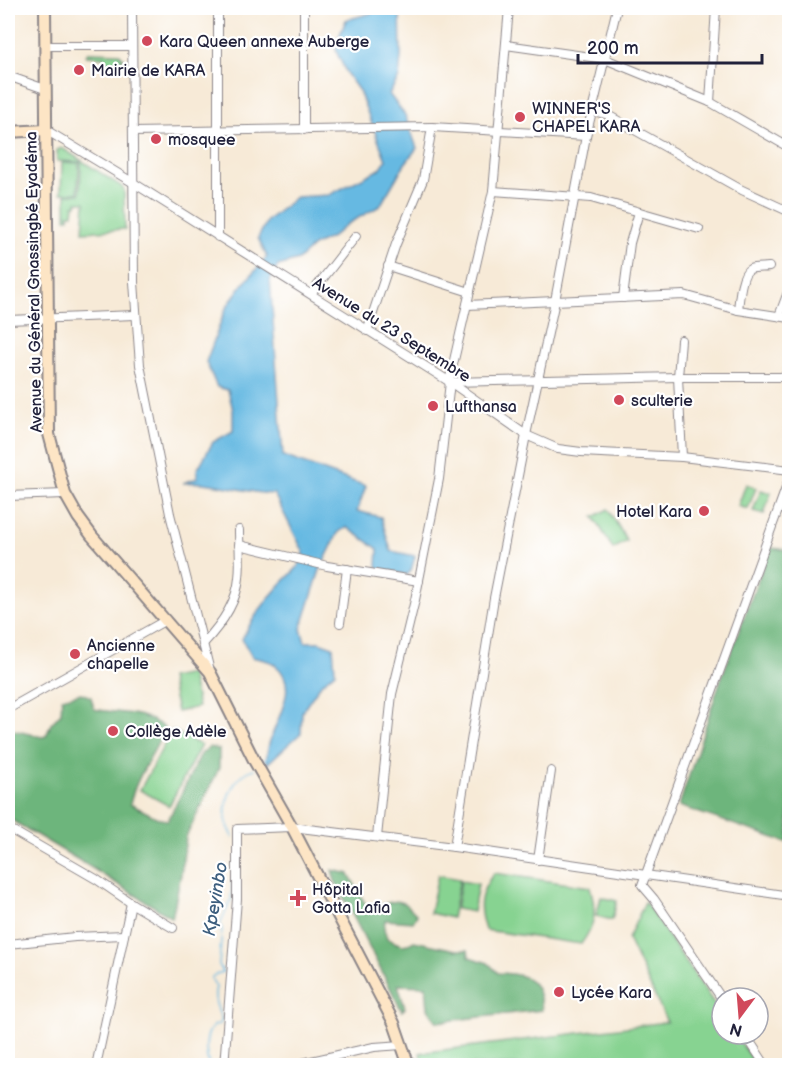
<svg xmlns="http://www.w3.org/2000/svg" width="797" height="1073" viewBox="0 0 797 1073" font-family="'Balsamiq Sans',sans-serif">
<rect width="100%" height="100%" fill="#fff"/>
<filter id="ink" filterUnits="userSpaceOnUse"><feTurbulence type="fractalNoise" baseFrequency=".0167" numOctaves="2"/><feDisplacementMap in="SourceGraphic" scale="12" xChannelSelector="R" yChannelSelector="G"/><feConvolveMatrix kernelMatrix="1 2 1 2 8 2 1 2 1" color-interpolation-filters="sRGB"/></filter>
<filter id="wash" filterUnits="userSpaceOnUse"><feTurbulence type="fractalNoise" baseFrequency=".008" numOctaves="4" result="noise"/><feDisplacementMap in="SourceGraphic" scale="24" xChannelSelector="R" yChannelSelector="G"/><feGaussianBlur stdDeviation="1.35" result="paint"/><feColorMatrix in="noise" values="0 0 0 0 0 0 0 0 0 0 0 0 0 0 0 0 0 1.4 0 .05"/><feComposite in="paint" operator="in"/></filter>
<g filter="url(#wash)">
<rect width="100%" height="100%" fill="#f7ead7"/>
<g fill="#87d391" stroke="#547a66" stroke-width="1.5">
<polygon points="88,52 119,53 124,59 105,64 106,61 104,57 86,56"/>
<polygon points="62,148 121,186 124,190 125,229 83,232 85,202 77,202 77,205 74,205 73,214 69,214 69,218 66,218 66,194 80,194 81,162 57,161 57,150"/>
<polygon points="62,162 79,163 78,193 61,193"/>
<polygon points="746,484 756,488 748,509 738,506"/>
<polygon points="761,490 771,493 764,514 753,511"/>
<polygon points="608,509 627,541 613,549 594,517"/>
<polygon points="191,674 198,707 177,712 170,678"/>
<polygon points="172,730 201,745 169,806 140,790"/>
<path d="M 494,873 L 590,887 C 597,911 596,924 581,944 L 485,930 C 477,906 479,893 494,873 Z"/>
<polygon points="438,875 460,879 452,918 430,913"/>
<polygon points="461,881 478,884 473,912 456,909"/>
<polygon points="601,897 617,901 612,920 596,916"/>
<polygon points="645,902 722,1015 722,1034 735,1034 756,1065 424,1065 420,1053 667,1022 628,939"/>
</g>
<g fill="#6db57b" stroke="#486c5b" stroke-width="1.5">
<polygon points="770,548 789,550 789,843 679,806 721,679"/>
<path d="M 81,693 L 91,697 L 94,709 C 123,715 138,709 165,728 C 154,755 136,776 130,804 L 160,819 L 168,820 L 201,754 L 209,747 L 219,749 L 219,768 L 186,837 L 181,874 L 172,918 L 92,868 L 8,818 L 8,729 L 42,737 L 46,736 L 51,724 L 61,713 L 62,698 Z"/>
<path d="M 332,870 L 349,874 L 367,907 C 395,906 394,890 417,915 L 413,922 L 385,920 L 384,929 L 387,938 C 397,944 404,948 414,941 L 456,950 L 468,950 L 469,957 L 488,963 L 498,973 C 527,974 539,978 542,1010 L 437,1022 L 428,1008 L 426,986 L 398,985 L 405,1008 L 402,1011 L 335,881 Z"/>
</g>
<path fill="#66b9e2" stroke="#446e8e" stroke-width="1.5" d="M 373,8 L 400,8 L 401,56 L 399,77 L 389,94 L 405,115 L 417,148 L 404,165 L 380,206 L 347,224 L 332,237 L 313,246 L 298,260 L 278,266 L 270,280 L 283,456 L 366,486 L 357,511 L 381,517 L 391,551 L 415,556 L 411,571 L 407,575 L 379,569 L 377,566 L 378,549 L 346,527 L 338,533 L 320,570 L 301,629 L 305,642 L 319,642 L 333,647 L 335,672 L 321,684 L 302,712 L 301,733 L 267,764 C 262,732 308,690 274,664 C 270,660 258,659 252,657 L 242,639 C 252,619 266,600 281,584 C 291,573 301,568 304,553 L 274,494 C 243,493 214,480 183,483 L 197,478 L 197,470 L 213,442 L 233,431 L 233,410 L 228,390 L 217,387 L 206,362 L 226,308 L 239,289 L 267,257 L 258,238 L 267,221 L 296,197 L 329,195 L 380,169 L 386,160 L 359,91 L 347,74 L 336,51 L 339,37 L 346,20 L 372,13 Z"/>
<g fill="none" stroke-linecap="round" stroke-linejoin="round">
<g stroke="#66b9e2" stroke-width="1.5">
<polyline points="261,765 267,757"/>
<path d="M 233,837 C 231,832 227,825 226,819 C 223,800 235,774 254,769"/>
<path d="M 209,1066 C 205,1053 203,1026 220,1024 L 222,1019 C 217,1010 213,997 216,987 L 211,978 L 216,974 L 223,972 L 219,965 L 222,929 L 220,924 L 231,900 L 233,874"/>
</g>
</g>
</g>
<g filter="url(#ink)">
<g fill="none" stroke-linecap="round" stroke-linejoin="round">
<defs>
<g id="minor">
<polyline points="132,8 134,282 140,365 170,514 210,671"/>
<polyline points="218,8 218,237"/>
<polyline points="304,8 304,130"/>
<polyline points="506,45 605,59 710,102 790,148"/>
<polyline points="45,46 132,46"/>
<polyline points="8,76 45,89"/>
<polyline points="710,102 716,8"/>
<polyline points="592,111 606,114 742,190 790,212"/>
<polyline points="46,130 132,182 450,382 526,435 558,449 581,452 682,457 790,470"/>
<polyline points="133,132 432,127 586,136"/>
<polyline points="493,191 591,198 699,229"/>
<polyline points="388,266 470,292"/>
<polyline points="311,294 356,236"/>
<polyline points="623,298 630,243 639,212"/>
<polyline points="467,305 684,295 738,310 790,318"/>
<path d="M 738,310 C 739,301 741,273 750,269 C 755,267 763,268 769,267"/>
<polyline points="779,316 790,287"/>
<polyline points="8,320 135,315"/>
<polyline points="367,331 396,244 423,180 432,127"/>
<polyline points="681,340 678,377 682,457"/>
<polyline points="449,382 493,191 509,8"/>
<polyline points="8,496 65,494"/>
<polyline points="239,545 327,566 419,581"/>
<polyline points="340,623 347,569"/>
<path d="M 203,644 C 220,626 237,603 239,578 C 241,562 239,546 239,530"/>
<polyline points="8,709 166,620"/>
<polyline points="8,828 96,879 131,903 173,928"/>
<polyline points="377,837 392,694 415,600 439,479 450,382 678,377 790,377"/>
<polyline points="454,847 494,598 526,435 555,301 586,136 617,8"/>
<polyline points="538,860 551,771"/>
<polyline points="8,944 75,937 124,935"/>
<polyline points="722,999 654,899 642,885 790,477"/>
<polyline points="745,1034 766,1066"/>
<polyline points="96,1066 131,903"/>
<polyline points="224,1066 237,899 237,829 292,827 454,847 790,896"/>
<polyline points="289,1066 374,1047 402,1045"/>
</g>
<g id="secondary">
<polyline points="45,8 49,434 65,494 78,517 92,536 210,672 255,762 292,827 394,1023 409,1066"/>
<polyline points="8,132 46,130"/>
</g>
</defs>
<use href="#minor" stroke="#8c8689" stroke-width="10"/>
<use href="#secondary" stroke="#8c8689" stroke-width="14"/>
<use href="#minor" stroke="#fff" stroke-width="8"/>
<use href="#secondary" stroke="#fde5c5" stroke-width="10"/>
</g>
</g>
<g fill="#d1495b" stroke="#fff" stroke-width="2">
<circle cx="147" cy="41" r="6"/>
<circle cx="79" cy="70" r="6"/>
<circle cx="520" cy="117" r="6"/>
<circle cx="156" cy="139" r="6"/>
<circle cx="619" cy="400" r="6"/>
<circle cx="433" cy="406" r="6"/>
<circle cx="704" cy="511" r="6"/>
<circle cx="75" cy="654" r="6"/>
<circle cx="113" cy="731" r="6"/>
<path d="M295 889h6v6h6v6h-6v6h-6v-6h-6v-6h6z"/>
<circle cx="559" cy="992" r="6"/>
</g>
<g text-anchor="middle" stroke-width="4.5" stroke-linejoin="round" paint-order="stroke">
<g font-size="16" fill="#22223b" stroke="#fff" text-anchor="start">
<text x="159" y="47">Kara Queen annexe Auberge</text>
<text x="91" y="76">Mairie de KARA</text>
<text x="532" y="114">WINNER'S<tspan x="532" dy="18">CHAPEL KARA</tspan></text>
<text x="168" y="145">mosquee</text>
<text x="631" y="406">sculterie</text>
<text x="445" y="412">Lufthansa</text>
<text x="692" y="517" text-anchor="end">Hotel Kara</text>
<text x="87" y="651">Ancienne<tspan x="87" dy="18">chapelle</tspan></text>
<text x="125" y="737">Collège Adèle</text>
<text x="312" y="895">Hôpital<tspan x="312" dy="18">Gotta Lafia</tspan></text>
<text x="571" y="998">Lycée Kara</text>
</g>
<g font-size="16" fill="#22223b" stroke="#fff">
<text transform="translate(33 282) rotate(-91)" y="6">Avenue du Général Gnassingbé Eyadéma</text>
<text transform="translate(392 329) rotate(32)" y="6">Avenue du 23 Septembre</text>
</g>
<g font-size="18" font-style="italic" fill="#3d5e7e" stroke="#fff">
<text transform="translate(215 899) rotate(-80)" y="6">Kpeyinbo</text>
</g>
</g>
<rect width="797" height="1073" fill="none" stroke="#fff" stroke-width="30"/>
<g transform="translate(740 1016) rotate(196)"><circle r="28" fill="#ffffff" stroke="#a7a7b1" stroke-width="1.5"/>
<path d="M0-4.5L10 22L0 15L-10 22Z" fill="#d1495b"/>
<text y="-9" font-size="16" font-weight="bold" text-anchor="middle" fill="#22223b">N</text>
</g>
<path d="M578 54v9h184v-9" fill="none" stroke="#22223b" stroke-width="3"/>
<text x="587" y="54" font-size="18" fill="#22223b" stroke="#ffffff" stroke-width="4.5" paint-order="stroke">200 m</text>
</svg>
